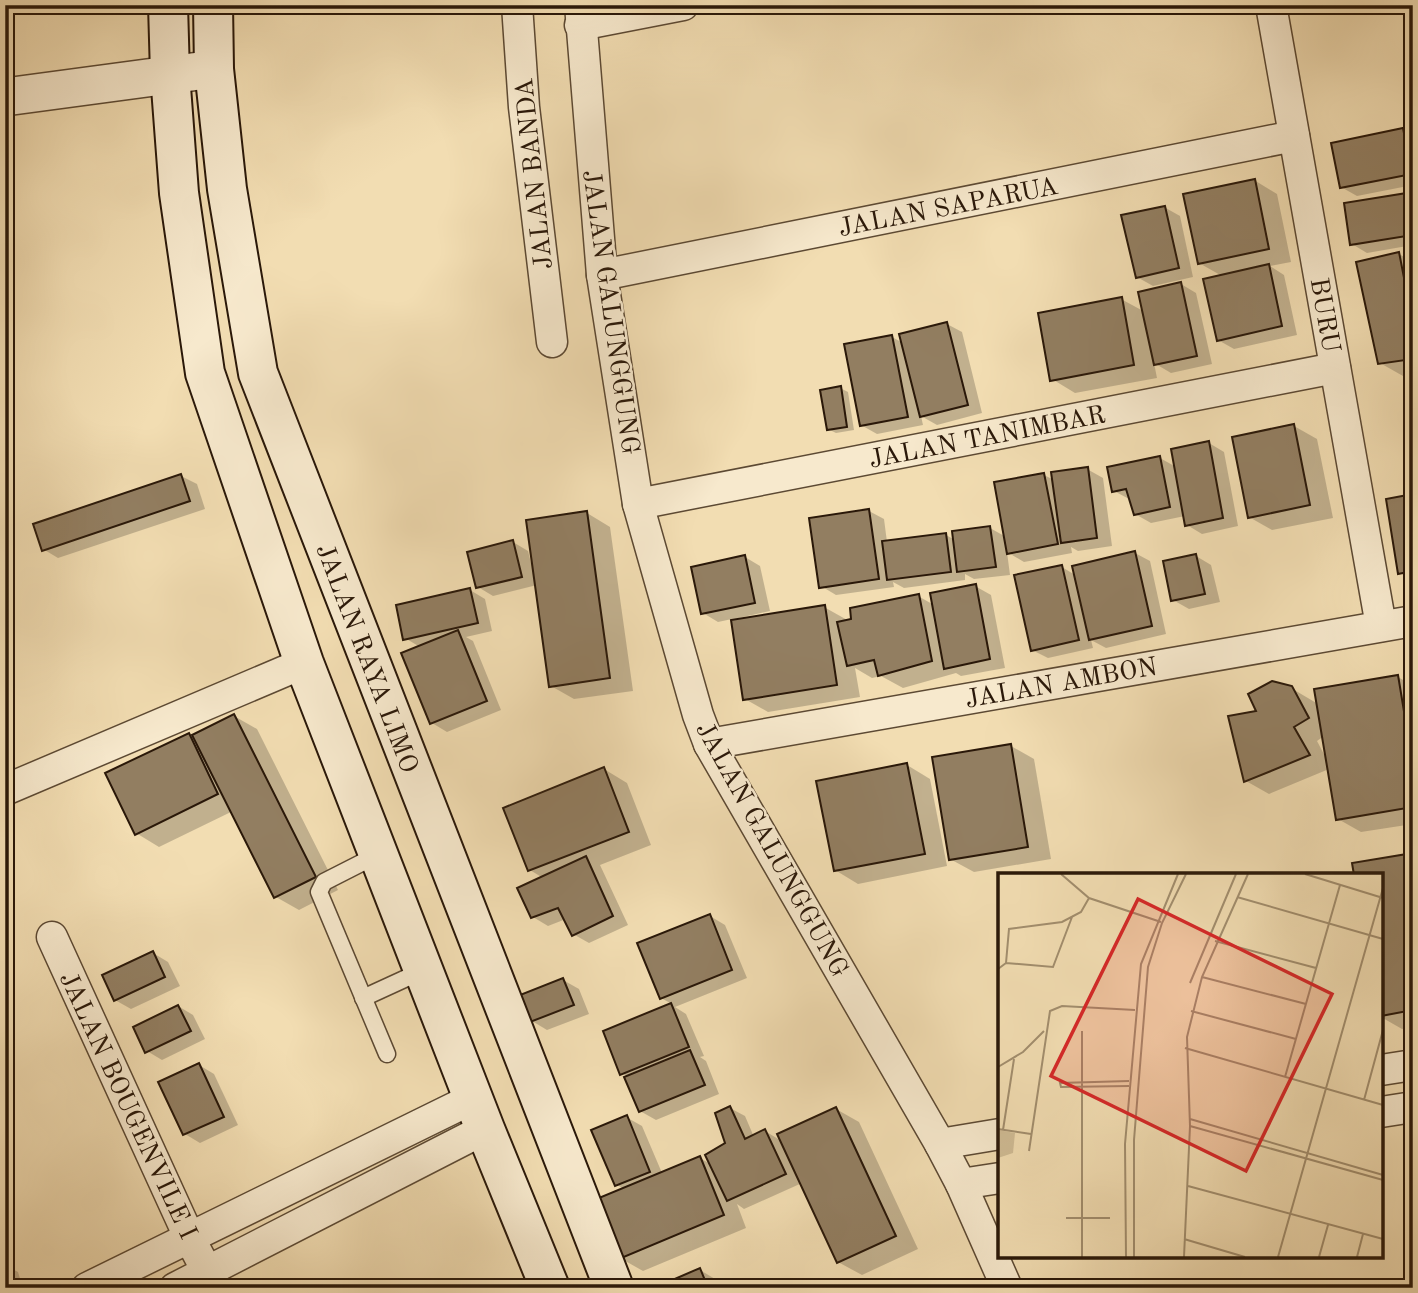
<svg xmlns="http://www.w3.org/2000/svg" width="1418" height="1293" viewBox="0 0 1418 1293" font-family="'Old Standard TT',serif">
<rect width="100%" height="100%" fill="#f2ddb2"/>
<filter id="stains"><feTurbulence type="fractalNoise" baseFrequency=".00286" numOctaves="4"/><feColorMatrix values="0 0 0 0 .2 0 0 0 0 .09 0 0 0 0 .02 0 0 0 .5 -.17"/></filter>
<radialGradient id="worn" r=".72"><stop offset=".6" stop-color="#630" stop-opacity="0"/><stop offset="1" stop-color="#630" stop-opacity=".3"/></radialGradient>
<g fill="#0003" fill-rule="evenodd">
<polygon points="1403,130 1413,135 1413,185 1357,196 1341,187"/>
<polygon points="1254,180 1277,194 1291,262 1270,266 1284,275 1297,335 1234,349 1218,340 1222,276 1199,263"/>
<polygon points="1413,194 1413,245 1367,253 1352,244"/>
<polygon points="1164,207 1180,216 1193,277 1153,286 1137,277"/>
<polygon points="1399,254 1413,262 1413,375 1403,376 1380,363"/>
<polygon points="1181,284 1196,293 1212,364 1171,373 1154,363 1157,378 1075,393 1052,379 1121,299 1145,312"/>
<polygon points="947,324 962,332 982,413 937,425 921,416 923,425 877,434 861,425 892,337 903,343"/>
<polygon points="840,388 848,392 854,430 836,433 828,429"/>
<polygon points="1294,426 1317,439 1333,518 1272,530 1249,517"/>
<polygon points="1209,443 1224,452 1238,526 1202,534 1187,525 1185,516 1151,523 1135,514 1131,500 1114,491 1160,458 1176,467"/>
<polygon points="1087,469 1103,478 1112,546 1078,551 1071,547 1072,553 1024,562 1007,552 1010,575 974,579 965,574 965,580 904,588 893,582 894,587 836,595 821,586 869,511 884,519 887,542 946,535 955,540 990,528 1006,537 1044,475 1054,480"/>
<polygon points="181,476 197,484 205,509 58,558 43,549"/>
<polygon points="1413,496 1413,580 1400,573"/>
<polygon points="587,513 610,527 633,691 574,699 551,686 537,585 493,596 478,587 513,542 528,551 531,563 534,563"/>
<polygon points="1135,553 1150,561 1166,634 1106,648 1091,640 1093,648 1048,658 1032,650 1062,567 1075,575"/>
<polygon points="1196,556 1211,565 1220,602 1189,609 1173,600"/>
<polygon points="745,557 760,566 770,611 739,618 739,621 824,607 849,621 918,596 934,605 975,586 991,595 1005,668 961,676 956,673 903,688 881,676 872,678 855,668 860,697 768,712 745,699 732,619 718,622 703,613"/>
<polygon points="470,590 485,599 492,631 466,637 473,641 501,710 447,732 432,723 420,647 405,638"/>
<path d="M 1398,677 L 1413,686 L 1413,824 L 1361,832 L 1338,819 L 1329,769 L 1269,794 L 1246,781 L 1259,713 L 1291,688 L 1318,704 ZM 1324,736 L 1327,760 L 1317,741 Z"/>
<polygon points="234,716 257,729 338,890 299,910 276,897 233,811 159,847 136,833 189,735 192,737"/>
<polygon points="1011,746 1034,759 1051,859 974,872 950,859"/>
<polygon points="907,765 930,779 947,866 858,884 835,870"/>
<polygon points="604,769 627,783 651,845 600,865 628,925 589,943 573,934 566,919 548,926 533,917 543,878 530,870"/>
<polygon points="1413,855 1413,1027 1402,1029 1381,1017 1381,875"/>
<polygon points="710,916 725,925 747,978 675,1007 686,1014 704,1056 700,1057 706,1061 719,1094 656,1120 640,1111 628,1077 622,1073 605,1032 672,1004 661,998"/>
<polygon points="153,953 168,962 180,986 131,1009 115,1000"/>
<polygon points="563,980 579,989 589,1014 547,1030 532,1021"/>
<polygon points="178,1006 193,1015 205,1039 162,1060 147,1051"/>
<polygon points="199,1065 214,1074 238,1125 200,1143 185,1134"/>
<polygon points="730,1108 745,1116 754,1137 765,1131 783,1142 836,1109 859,1122 918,1249 862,1275 838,1262 802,1183 744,1209 737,1204 746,1228 643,1271 620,1258 624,1189 617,1185 626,1117 642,1126 662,1173 700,1158 712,1165 727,1144"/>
<polygon points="5,1265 18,1272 23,1288 5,1288"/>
<polygon points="700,1270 715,1279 719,1288 659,1288"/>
</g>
<g fill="#927e61" stroke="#2a1809" stroke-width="2">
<polygon points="1403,128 1412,174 1340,188 1331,143"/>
<polygon points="1255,179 1269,249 1198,264 1183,194"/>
<polygon points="1413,192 1413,235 1350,245 1344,203"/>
<polygon points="1165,206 1179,268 1136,278 1121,215"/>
<polygon points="1399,252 1413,324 1413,359 1378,364 1356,262"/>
<polygon points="1269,264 1282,326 1217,341 1203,279"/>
<polygon points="1181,282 1197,356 1154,365 1138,292"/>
<polygon points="1122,297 1134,365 1050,381 1038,313"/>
<polygon points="947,322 968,405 920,417 899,334"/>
<polygon points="892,335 908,417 860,426 844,344"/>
<polygon points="841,386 847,427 827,430 820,390"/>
<polygon points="1294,424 1310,505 1248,518 1232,437"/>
<polygon points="1209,441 1223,518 1185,526 1171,449"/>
<polygon points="1160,456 1170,507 1134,515 1126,489 1112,492 1107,467"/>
<polygon points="1088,467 1097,538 1061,543 1051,472"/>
<polygon points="1044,473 1058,544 1007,554 994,482"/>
<polygon points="181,474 190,501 42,551 33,524"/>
<polygon points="1413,494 1413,571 1398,574 1386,499"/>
<polygon points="869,509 879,579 819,588 809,518"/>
<polygon points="587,511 610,678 549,687 526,520"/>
<polygon points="990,526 996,567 957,572 952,531"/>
<polygon points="946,533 951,572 887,580 882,541"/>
<polygon points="513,540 522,577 476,588 467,552"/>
<polygon points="1135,551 1152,626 1089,640 1072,566"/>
<polygon points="1196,554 1205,594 1171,601 1163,561"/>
<polygon points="745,555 755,603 701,614 691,567"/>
<polygon points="1062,565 1079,640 1031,651 1014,575"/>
<polygon points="976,584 990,659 944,669 930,593"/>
<polygon points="470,588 478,623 403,640 396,605"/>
<polygon points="919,594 932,661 878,676 874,660 847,666 837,622 851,619 850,608"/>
<polygon points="825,605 837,685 743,700 731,620"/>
<polygon points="458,630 487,701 430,724 401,653"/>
<polygon points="1398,675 1413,766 1413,807 1336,820 1314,689"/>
<polygon points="1272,681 1292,686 1309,718 1294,727 1310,755 1244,782 1228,716 1256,711 1248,694"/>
<polygon points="234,714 316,877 274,898 192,735"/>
<polygon points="189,733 218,794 135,835 105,773"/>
<polygon points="1011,744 1028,847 949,860 932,757"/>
<polygon points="907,763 925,854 834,871 816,781"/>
<polygon points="604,767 629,832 528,871 503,808"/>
<polygon points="1413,853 1413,1010 1381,1016 1381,875 1354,875 1352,863"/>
<polygon points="586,856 613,916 572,936 558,908 531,918 517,888"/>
<polygon points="710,914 732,970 660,999 637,943"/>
<polygon points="153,951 165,977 114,1001 102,975"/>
<polygon points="563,978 574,1005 530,1022 520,995"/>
<polygon points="671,1003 689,1047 620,1075 603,1031"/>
<polygon points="178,1005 191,1031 145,1053 133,1027"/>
<polygon points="690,1050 705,1085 639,1112 624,1077"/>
<polygon points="199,1063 224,1117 183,1135 158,1082"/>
<polygon points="730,1106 745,1139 765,1129 786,1174 727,1201 705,1155 725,1143 715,1113"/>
<polygon points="836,1107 896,1236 837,1263 777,1134"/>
<polygon points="627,1115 650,1172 615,1186 591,1130"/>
<polygon points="700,1156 724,1215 619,1259 594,1200"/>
<polygon points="700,1268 708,1288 654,1288"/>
</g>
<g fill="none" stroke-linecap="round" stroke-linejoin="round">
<defs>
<g id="service">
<polyline points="379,854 324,882 319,892 387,1054"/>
<polyline points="363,998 424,970"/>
</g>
<g id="minor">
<polyline points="517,5 524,107 552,342"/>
<polyline points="580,5 602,275 638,504 698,715 709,744 940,1144 961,1184 1007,1288"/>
<polyline points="1271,5 1381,626"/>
<polyline points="580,25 683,5"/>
<polyline points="602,275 1294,136"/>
<polyline points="638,504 1335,368"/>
<polyline points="709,744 1413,621"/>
<polyline points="5,790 304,663"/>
<polyline points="52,937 190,1239 216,1288"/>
<polyline points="1381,1070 1413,1065"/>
<polyline points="1381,1112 1413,1107"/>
<polyline points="940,1144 1000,1134"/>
<polyline points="961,1184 1000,1178"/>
<polyline points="87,1288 474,1098"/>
<polyline points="175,1288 485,1129"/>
</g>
<polyline id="tertiary" points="5,97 214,69"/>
<g id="secondary">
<polyline points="168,5 170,74 179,193 205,373 304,663 485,1129 550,1288"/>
<polyline points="213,5 214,69 227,189 258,373 614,1288"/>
</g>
</defs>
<use href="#service" stroke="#5c4933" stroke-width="19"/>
<use href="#minor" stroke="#5c4933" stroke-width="33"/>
<use href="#tertiary" stroke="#5c4933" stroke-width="40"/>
<use href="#secondary" stroke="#2a1809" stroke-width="42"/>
<use href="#service" stroke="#f7e9cd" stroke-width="16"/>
<use href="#minor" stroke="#f7e9cd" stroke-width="30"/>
<use href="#tertiary" stroke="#f7e9cd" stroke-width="37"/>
<use href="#secondary" stroke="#f7e9cd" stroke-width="38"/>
</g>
<g text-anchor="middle" stroke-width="5" stroke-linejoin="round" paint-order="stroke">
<g font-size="26" fill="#2a1809" stroke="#f7e9cd">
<text transform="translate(533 174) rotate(-96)" y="9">JALAN BANDA</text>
<text transform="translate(948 206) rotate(-11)" y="9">JALAN SAPARUA</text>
<text transform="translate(612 312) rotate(82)" y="9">JALAN GALUNGGUNG</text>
<text transform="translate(1326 315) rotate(80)" y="9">BURU</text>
<text transform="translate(987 436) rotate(-11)" y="9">JALAN TANIMBAR</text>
<text transform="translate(368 658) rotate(69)" y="9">JALAN RAYA LIMO</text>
<text transform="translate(1061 682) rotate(-10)" y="9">JALAN AMBON</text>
<text transform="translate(773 849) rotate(61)" y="9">JALAN GALUNGGUNG</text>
<text transform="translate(129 1105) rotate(65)" y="9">JALAN BOUGENVILE I</text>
</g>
</g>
<g transform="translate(998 873)">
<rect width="385" height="385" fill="#f2ddb2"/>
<path d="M 0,257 L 17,260 L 15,280 L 0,285 Z" fill="#d0bc95"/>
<path fill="none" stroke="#a28e6e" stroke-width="2" d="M 63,1 L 91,25 L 163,49M 307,1 L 385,25M 239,24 L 385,66M 217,68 L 318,95M 8,90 L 55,94 L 74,44M 0,96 L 8,90 L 11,56 L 64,49 L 83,39 L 91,25M 204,104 L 308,131M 192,110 L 238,1M 193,138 L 298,166M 84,158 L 84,384M 187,175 L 385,232M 0,194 L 25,179 L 46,158M 287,204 L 342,12M 131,213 L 63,214 L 62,210 L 131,208M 366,227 L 385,157M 192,246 L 385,302M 192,253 L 385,307M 0,256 L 33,261M 5,257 L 16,186M 31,278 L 52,138 L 64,133 L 137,137M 190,313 L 385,366M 68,345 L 112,345M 186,366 L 247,384M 128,384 L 127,271 L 143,91 L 180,1M 136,384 L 136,267 L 150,94 L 164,50 L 188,1M 186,384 L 192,253 L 189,164 L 204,104 L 250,1M 280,384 L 385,15M 321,384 L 330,352M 359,384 L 365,361"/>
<path fill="#d62828" fill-opacity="0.15" stroke="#d62828" stroke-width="3.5" d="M 140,26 L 334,121 L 248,298 L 53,203 Z"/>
<rect width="385" height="385" fill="none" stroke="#2a1809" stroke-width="3.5"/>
</g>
<rect width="1418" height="1293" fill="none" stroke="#f2ddb2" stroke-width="28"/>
<rect x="7" y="7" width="1404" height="1279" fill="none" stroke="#2a1809" stroke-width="3.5"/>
<rect x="14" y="14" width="1390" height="1265" fill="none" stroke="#2a1809" stroke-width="2"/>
<rect width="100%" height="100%" filter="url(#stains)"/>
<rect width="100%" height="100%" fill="url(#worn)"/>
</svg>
